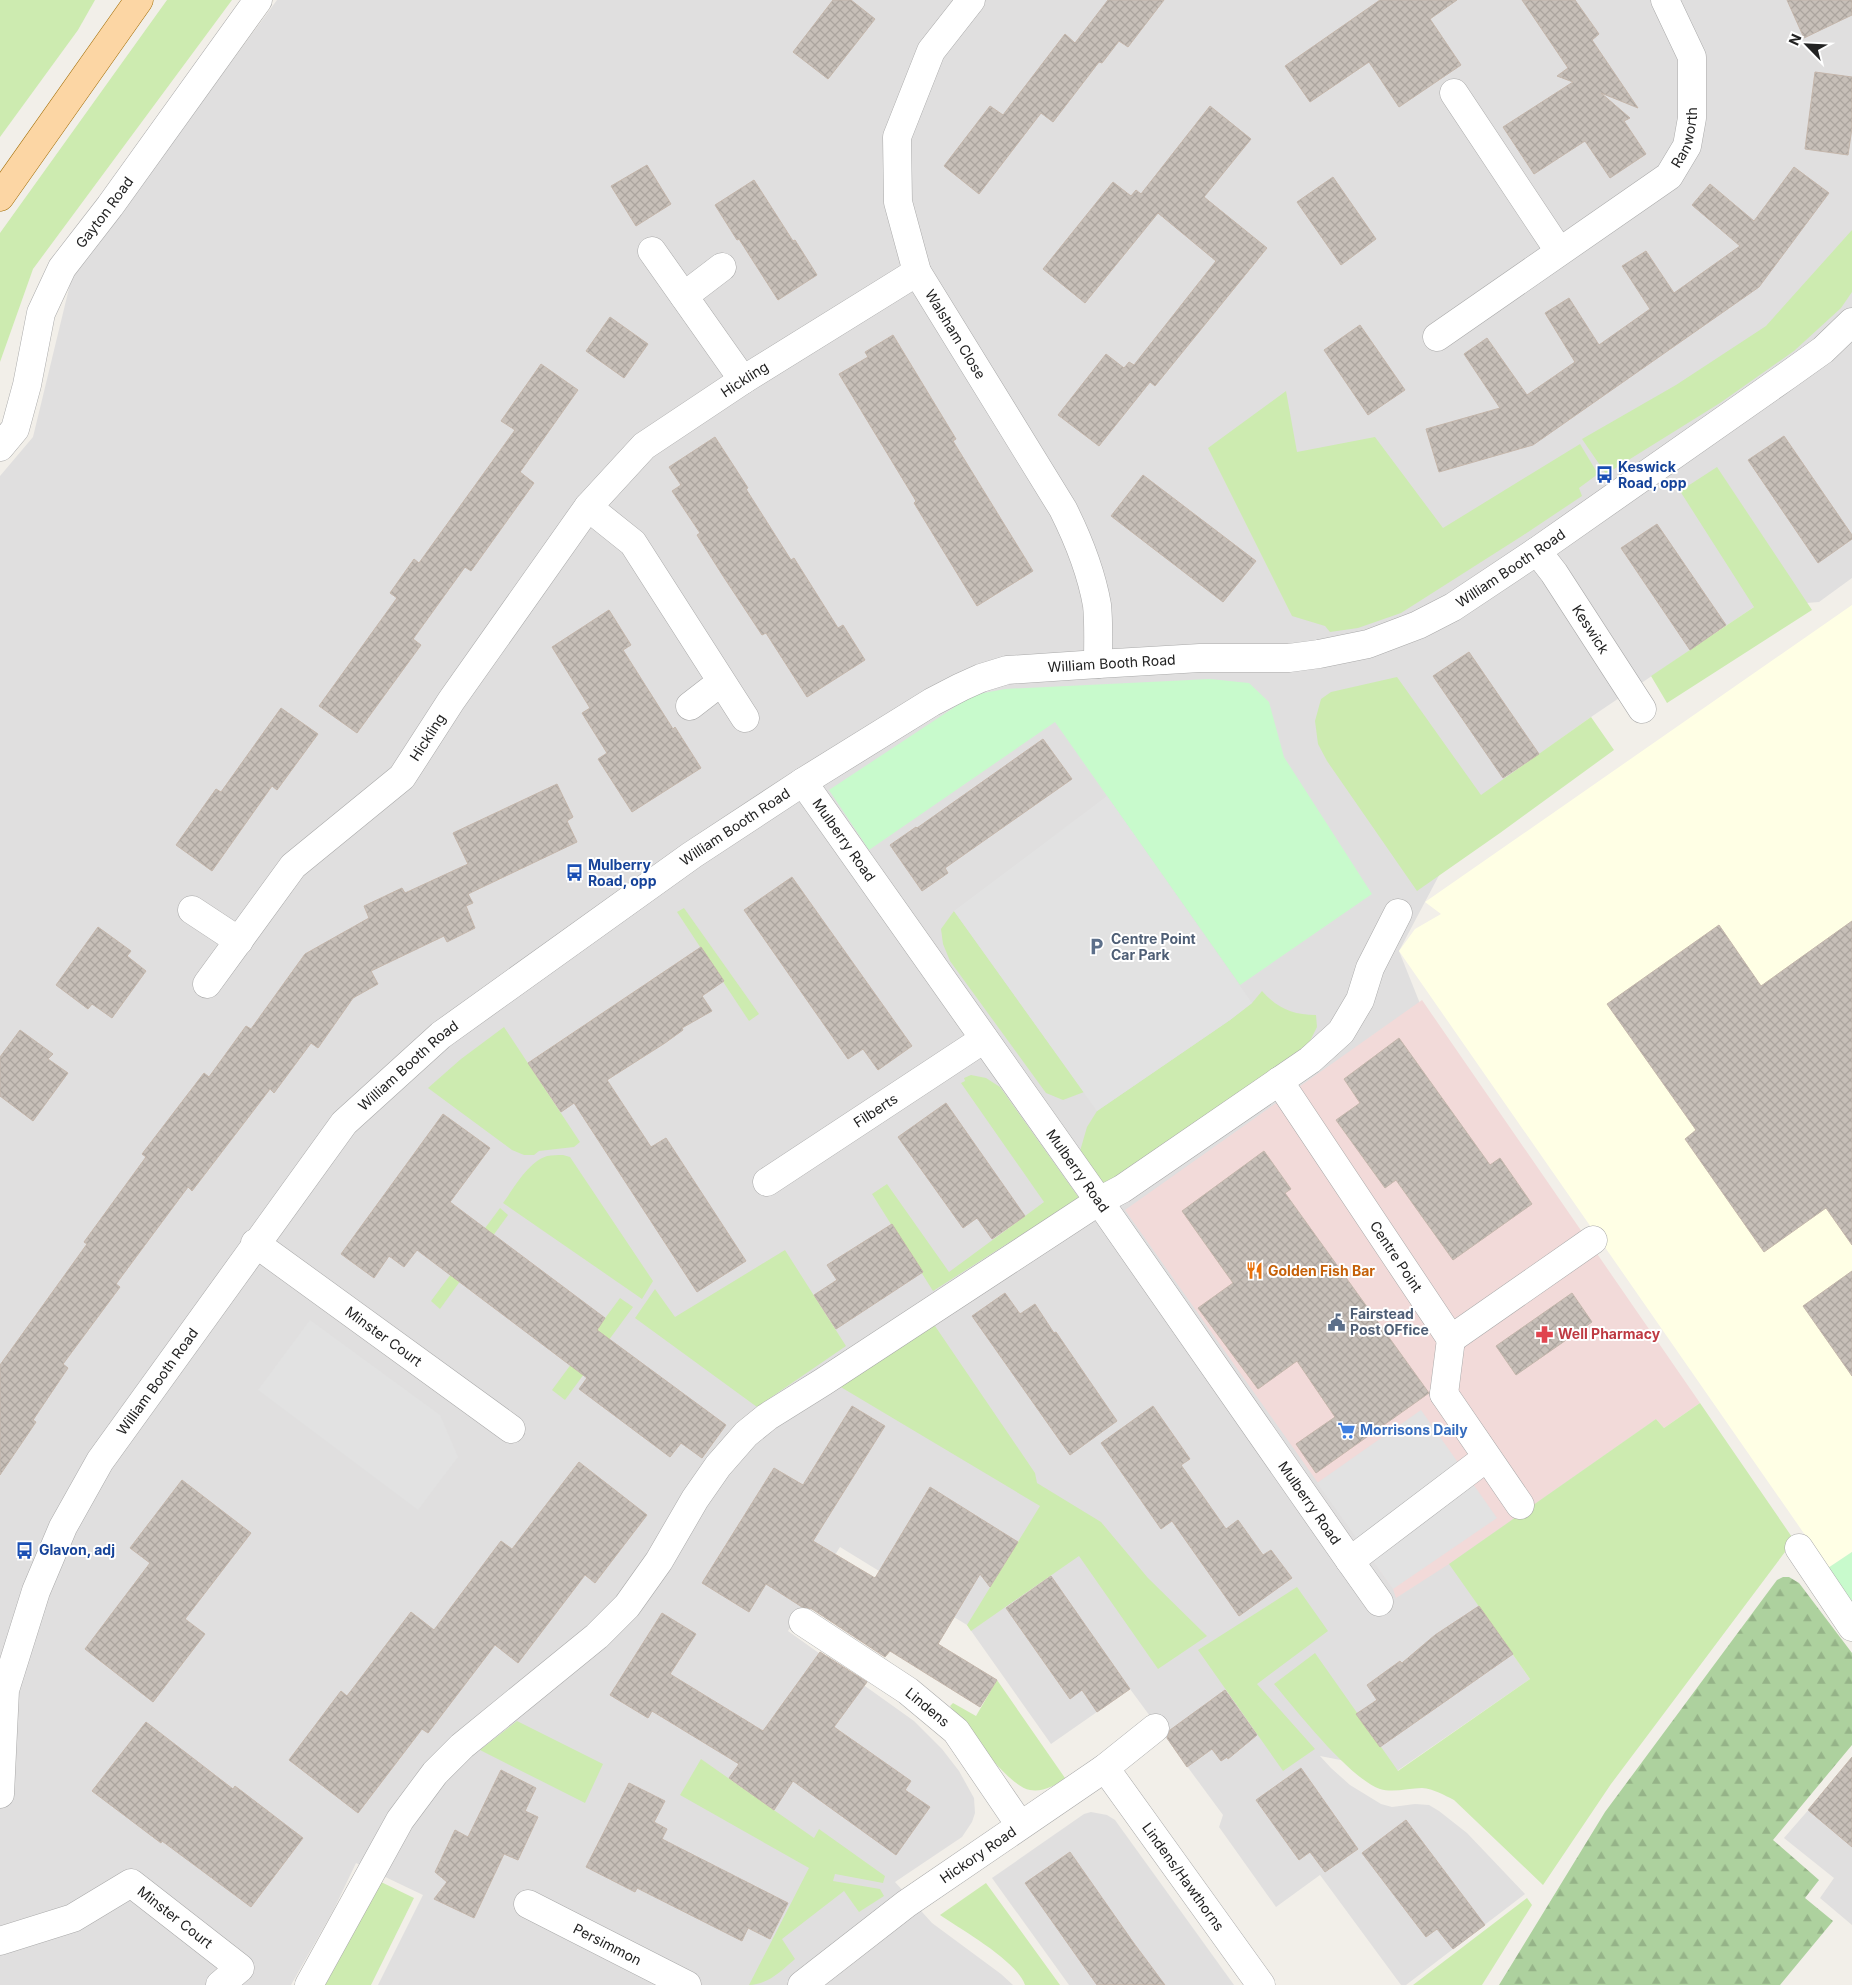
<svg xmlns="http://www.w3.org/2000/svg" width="1852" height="1985" viewBox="0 0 1852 1985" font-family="Inter,sans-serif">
<defs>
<pattern id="forest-firs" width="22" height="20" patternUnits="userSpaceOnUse" patternTransform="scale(1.25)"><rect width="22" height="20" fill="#add19e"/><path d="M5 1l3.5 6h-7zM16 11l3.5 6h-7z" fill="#95b388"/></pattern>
<pattern id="building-cross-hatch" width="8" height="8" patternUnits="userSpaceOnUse" patternTransform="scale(1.25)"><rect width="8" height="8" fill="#c7bfb8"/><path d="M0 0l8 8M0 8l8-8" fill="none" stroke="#aba49e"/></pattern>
</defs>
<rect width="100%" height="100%" fill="#f2efe9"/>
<g fill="#e0dfdf">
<polygon points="277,0 1852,0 1852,578 1819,602 1754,607 1591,717 1481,796 1399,951 1425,1016 1656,1419 1450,1564 1530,1679 1397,1771 1320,1756 1331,1768 1350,1785 1381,1804 1392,1807 1415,1804 1429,1805 1439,1811 1467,1833 1525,1894 1406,1985 1401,1985 1320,1875 1276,1907 1219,1827 1223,1815 1130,1689 1051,1744 967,1625 840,1547 788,1631 914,1721 942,1749 959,1771 974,1798 975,1813 972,1822 962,1837 895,1882 932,1923 1001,1974 1013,1985 378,1985 423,1895 356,1863 333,1911 291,1985 0,1985 0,476 33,437 71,280"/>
<polygon points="1852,1760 1852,1925 1820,1898 1834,1878 1784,1838"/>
<polygon points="1091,1812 1107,1815 1115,1820 1234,1985 1069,1985 992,1878 1084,1814"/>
</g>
<polygon fill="#f2dad9" points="1422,1000 1700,1403 1664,1428 1656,1419 1449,1564 1396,1598 1393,1589 1125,1210"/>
<polygon fill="#ffffe5" points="1852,605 1852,1552 1828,1568 1399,951 1415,929 1441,914 1425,902"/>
<g fill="#cdebb0">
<polygon points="0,0 95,0 78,30 0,137"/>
<polygon points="167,0 232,0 33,269 0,362 0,233"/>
<polygon points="1852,230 1852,292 1841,308 1794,351 1720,403 1606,474 1582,439 1676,385 1766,326"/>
<polygon points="1286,391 1297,452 1375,437 1443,528 1580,444 1598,474 1579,488 1582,496 1522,536 1401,613 1358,628 1330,632 1325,626 1292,616 1208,448"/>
<polygon points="1717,467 1812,610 1667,703 1651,676 1754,607 1680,491"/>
<polygon points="1397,677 1481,795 1591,717 1614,750 1500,833 1417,891 1327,761 1318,744 1315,721 1321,699 1331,692"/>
<polygon points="684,908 759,1014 749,1021 677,912"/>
<polygon points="954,911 1084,1092 1063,1100 1046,1093 950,961 943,944 941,929"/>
<path d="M 1262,991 C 1277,1008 1293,1015 1316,1015 L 1317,1027 L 1305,1051 L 1106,1187 L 1080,1151 L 1087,1127 L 1097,1111 L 1230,1020 L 1252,1003 Z"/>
<polygon points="504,1027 580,1142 574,1147 539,1151 534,1155 524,1155 512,1150 428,1088 461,1059"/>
<polygon points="971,1075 986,1078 1000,1087 1079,1198 933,1291 872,1194 887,1184 949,1272 1044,1202 961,1083 965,1081 964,1078"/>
<path d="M 563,1155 L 570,1157 L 653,1281 L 642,1299 L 503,1203 C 514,1188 528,1162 547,1156 C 552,1155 558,1155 563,1155 Z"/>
<polygon points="500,1208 508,1215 440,1309 431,1301"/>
<polygon points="785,1250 846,1346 757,1407 635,1318 655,1289 675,1317"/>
<polygon points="620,1298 633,1307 565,1400 552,1390"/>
<polygon points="933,1323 1035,1473 1037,1483 1101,1522 1148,1578 1207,1636 1158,1669 1079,1556 971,1631 967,1625 1040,1506 834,1383"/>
<path d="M 1700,1403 L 1794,1540 L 1611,1784 L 1543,1885 L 1454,1800 C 1444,1795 1434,1789 1422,1788 C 1409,1788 1393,1793 1380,1789 C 1349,1778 1297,1711 1274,1684 L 1315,1653 L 1398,1771 L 1530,1679 L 1449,1564 L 1656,1419 L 1664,1428 Z"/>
<polygon points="1297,1587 1328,1631 1257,1684 1315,1749 1283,1771 1198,1650"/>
<path d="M 997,1680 L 1065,1778 C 1055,1786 1043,1792 1030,1790 C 1007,1786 966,1726 950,1706 L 953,1703 L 976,1716 Z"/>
<polygon points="517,1721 603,1764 585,1803 480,1750"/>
<path d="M 701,1759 L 814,1838 L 819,1829 L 885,1876 L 883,1883 L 835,1874 L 833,1881 L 880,1889 L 884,1896 L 859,1912 L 844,1891 L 782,1939 L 795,1959 C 782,1970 768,1985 749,1985 L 809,1868 L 680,1795 Z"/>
<polygon points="379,1881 414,1898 371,1985 323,1985"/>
<path d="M 986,1883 L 1060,1985 L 1025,1985 C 1017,1961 962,1930 940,1915 Z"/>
<polygon points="1527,1898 1532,1905 1482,1985 1413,1985"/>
</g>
<polygon fill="url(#forest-firs)" points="1783,1577 1789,1577 1799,1583 1852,1653 1852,1745 1773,1840 1819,1880 1805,1898 1833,1921 1780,1985 1499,1985 1605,1812 1771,1588 1777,1580"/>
<g fill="#c8facc">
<polygon points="1210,679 1249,683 1269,702 1284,757 1372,894 1240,985 1055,722 869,850 829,790 973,695 1005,689"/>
<polygon points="1852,1552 1852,1604 1828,1568"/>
</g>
<g fill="#e2e2e2">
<polygon points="1107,796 1252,1003 1230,1020 1097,1111 954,911"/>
<polygon points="310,1320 440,1415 458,1457 418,1510 258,1390"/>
<polygon points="1421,1410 1497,1518 1393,1589 1317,1483"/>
</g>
<g fill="url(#building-cross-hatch)" stroke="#c4b6ab">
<polygon points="833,0 851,0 875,19 828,79 793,52"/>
<polygon points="1108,0 1164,0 1128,47 1119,41 1102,63 1099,62 1053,122 1041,113 979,194 944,166 990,106 1003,115 1065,34 1075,43"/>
<polygon points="1380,0 1457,0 1430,19 1461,65 1399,107 1369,62 1310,102 1285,66"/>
<polygon points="1522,0 1575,0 1599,34 1592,40 1638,108 1601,93 1630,118 1624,121 1646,154 1610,178 1585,141 1534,174 1503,127 1573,82 1557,76 1568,68"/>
<polygon points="1787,0 1852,0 1852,15 1804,38"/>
<polygon points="1815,72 1852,77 1852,128 1848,155 1805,149"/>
<polygon points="1210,106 1251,139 1204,197 1267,248 1155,386 1150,382 1099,446 1058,415 1106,354 1124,368 1129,362 1134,365 1216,261 1158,213 1085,303 1043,269 1113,182 1131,196 1136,190 1141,194"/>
<polygon points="647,165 671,204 636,226 611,186"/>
<polygon points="1794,167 1829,193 1759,287 1533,445 1439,472 1426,429 1500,408 1464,354 1487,338 1527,395 1575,362 1545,313 1569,298 1599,345 1650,309 1622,266 1646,251 1674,293 1740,246 1692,205 1710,184 1754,221"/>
<polygon points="1333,177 1376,239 1341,265 1297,202"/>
<polygon points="754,180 793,241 795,240 817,275 778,300 739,239 737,240 715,205"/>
<polygon points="610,317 648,344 624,378 586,351"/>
<polygon points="1360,325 1405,390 1368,415 1324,350"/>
<polygon points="893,335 956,439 953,441 1033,571 977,606 914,503 916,501 839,374 868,357 865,352"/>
<polygon points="541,364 578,390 520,472 534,483 471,571 465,567 413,639 421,645 357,733 319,706 397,598 390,593 414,559 419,563 515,430 501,421"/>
<polygon points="1784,436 1852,535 1852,539 1818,563 1748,460"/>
<polygon points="715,437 748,488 746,489 791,560 794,558 838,628 843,625 865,660 807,697 766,633 762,635 723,576 697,535 700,533 672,491 681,485 669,467"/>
<polygon points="1143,475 1256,561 1223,602 1111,516"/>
<polygon points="1657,524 1726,625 1690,650 1621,548"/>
<polygon points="609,610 631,645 623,650 673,729 675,727 701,768 632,812 598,759 607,753 582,713 590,708 552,647"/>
<polygon points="1469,652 1539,754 1503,778 1433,676"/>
<polygon points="281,708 318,734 277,790 272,786 212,871 176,845 216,789 221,792"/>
<polygon points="1043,739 1072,779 945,868 948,873 922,891 890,845 916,827 917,828"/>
<polygon points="557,784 573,817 567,821 577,842 468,894 473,903 466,906 475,928 447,942 444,936 371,971 378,984 353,998 318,1048 311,1043 274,1093 270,1089 192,1191 188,1187 162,1222 116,1284 120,1287 63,1364 68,1368 33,1420 36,1422 0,1475 0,1365 87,1244 84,1242 146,1157 142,1154 204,1073 209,1077 246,1026 251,1029 305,954 369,918 364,906 402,888 405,893 468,864 453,833"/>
<polygon points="792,877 912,1046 878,1070 863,1049 848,1059 744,910"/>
<polygon points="1852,921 1852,1245 1826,1208 1764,1252 1685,1139 1696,1130 1607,1004 1719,925 1761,986"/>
<polygon points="98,927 131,951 127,956 146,971 112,1018 92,1004 88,1009 56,985"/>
<polygon points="701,947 724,981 702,996 712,1011 682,1028 683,1030 665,1043 607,1080 651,1147 666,1138 746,1261 697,1292 574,1103 561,1112 528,1063"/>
<polygon points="20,1030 53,1054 48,1059 68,1073 33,1121 0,1096 0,1057"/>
<polygon points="1399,1038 1490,1165 1500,1158 1532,1204 1453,1260 1396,1180 1385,1188 1336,1120 1360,1103 1344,1079"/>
<polygon points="946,1103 1025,1216 992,1239 977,1218 963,1228 898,1137"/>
<polygon points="443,1114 490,1148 450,1202 605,1318 597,1330 726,1425 702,1458 681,1443 670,1457 579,1389 587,1378 417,1250 404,1267 389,1256 374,1278 341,1254"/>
<polygon points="1264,1151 1291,1189 1285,1193 1429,1393 1316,1473 1296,1444 1335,1417 1297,1361 1258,1389 1198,1308 1233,1283 1182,1211"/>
<polygon points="892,1224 923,1272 836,1329 814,1295 837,1280 827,1265"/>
<polygon points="1852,1271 1852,1376 1803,1306"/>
<polygon points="1005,1293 1020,1314 1035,1304 1054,1333 1056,1332 1117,1421 1070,1455 972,1316"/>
<polygon points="1572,1293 1592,1322 1516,1375 1496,1346"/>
<polygon points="852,1406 885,1426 813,1541 875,1578 930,1487 1018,1542 990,1587 980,1574 938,1644 997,1680 980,1707 890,1651 885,1657 812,1609 802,1607 766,1584 749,1612 702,1583 774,1468 803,1485"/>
<polygon points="1153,1406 1190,1459 1181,1465 1226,1529 1238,1520 1263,1555 1271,1550 1292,1578 1239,1616 1172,1521 1161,1529 1101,1443"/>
<polygon points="579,1462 647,1515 595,1583 585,1575 518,1663 495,1645 428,1733 422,1729 358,1813 289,1760 341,1691 347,1696 411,1612 434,1630 501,1541 512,1549"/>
<polygon points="182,1480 251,1533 185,1619 205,1634 153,1702 85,1649 150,1563 130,1548"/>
<polygon points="1051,1576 1130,1689 1097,1712 1082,1690 1070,1699 1006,1608"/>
<polygon points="1479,1606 1513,1654 1380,1747 1356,1714 1377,1700 1367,1685 1400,1661 1402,1663 1435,1635"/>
<polygon points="662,1613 696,1634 670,1674 763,1731 820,1652 867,1682 834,1727 911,1781 905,1790 930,1807 896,1855 793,1781 774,1810 729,1778 739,1764 652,1711 648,1718 610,1695"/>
<polygon points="1225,1690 1257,1735 1228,1759 1227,1757 1221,1761 1212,1749 1187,1767 1167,1738 1170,1730"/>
<polygon points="146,1722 233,1789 235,1786 303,1838 251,1907 162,1841 161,1843 92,1791"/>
<polygon points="1852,1757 1852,1847 1808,1810"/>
<polygon points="1301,1768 1358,1849 1325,1872 1310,1852 1299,1860 1256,1800"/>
<polygon points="501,1770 536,1788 525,1811 538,1817 518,1860 504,1854 474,1918 434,1899 447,1882 435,1872 455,1830 468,1837"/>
<polygon points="629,1783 665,1801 654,1822 667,1829 662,1839 788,1903 770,1939 748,1928 742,1941 637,1888 635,1892 586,1867"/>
<polygon points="1406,1820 1485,1925 1453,1949 1437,1929 1426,1937 1362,1853"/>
<polygon points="1070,1852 1133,1942 1165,1985 1097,1985 1025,1883"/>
</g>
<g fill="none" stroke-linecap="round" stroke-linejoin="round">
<defs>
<g id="pedestrian">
<path id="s1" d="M 1279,1081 L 1451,1339 L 1593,1240"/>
<polyline points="1444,1394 1451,1339"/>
<polyline points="1799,1548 1852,1627"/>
<polyline points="309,1985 400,1820 435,1773 462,1746 597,1636 627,1606 659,1561 695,1499 718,1466 746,1434 767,1417 823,1382 1099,1201 1122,1189 1310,1060 1341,1032 1360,1000 1370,968 1398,913"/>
</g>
<g id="minor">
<path id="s2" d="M 971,0 L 931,51 L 897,137 L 898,202 L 917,272 L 1063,509 C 1078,539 1091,571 1097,605 C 1099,624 1098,644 1098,664"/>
<polyline points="1454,93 1559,251"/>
<polyline points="652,251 743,380"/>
<polyline points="684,296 722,267"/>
<path id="s3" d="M 1437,337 L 1669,176 L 1687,146 L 1692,118 L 1692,57 L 1665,0"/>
<path id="s4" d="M 0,447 L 15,429 L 27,385 L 41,313 L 62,268 L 110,206 L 258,0"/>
<polyline points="588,507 633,543 745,718"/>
<path id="s5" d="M 1537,551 L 1554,573 L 1642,709"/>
<polyline points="690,706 721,682"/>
<path id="s6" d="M 803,782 L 1099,1201 L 1350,1561 L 1486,1458"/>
<polyline points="192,910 239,941"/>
<path id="s7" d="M 207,984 L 293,866 L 402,777 L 451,701 L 588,507 L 644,446 L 743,380 L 917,272"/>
<path id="s8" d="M 767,1182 L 984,1039"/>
<path id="s9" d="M 255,1243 L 511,1429"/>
<polyline points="1444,1394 1520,1505"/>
<polyline points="1350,1561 1379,1602"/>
<path id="s10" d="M 803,1622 L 908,1691 L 956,1731 L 1020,1825"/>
<path id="s11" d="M 1105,1768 L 1261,1985"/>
<path id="s12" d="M 0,1794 L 5,1690 L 36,1591 L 63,1527 L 100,1461 L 344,1123 L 441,1035 L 692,855 L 803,782 L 932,702 L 961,687 L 981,678 L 1007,670 L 1098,664 L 1200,658 L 1289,658 L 1319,654 L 1368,644 L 1418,625 L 1453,607 L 1537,551 L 1788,375 L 1823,350 L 1852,322"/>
<path id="s13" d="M 528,1904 L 687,1985"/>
<path id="s14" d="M 0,1941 L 73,1918 L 131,1883 L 240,1968 L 220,1985"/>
<path id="s15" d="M 802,1985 L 906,1904 L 1105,1768 L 1155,1728"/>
</g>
<polyline id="primary" points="0,197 139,0"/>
</defs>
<use href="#pedestrian" stroke="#a9a9a9" stroke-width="29"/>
<use href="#minor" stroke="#a9a9a9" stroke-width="29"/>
<use href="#primary" stroke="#a06b00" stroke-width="29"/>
<use href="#pedestrian" stroke="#fff" stroke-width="28"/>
<use href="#minor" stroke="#fff" stroke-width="28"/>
<use href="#primary" stroke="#fcd6a4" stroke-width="28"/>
</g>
<defs>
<symbol id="bus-bare" viewBox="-9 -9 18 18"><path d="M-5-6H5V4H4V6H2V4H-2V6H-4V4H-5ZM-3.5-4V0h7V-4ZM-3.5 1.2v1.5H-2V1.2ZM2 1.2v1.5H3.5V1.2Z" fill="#1a4fb4" stroke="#fff" stroke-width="2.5" paint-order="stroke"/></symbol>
<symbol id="parking-bare" viewBox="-9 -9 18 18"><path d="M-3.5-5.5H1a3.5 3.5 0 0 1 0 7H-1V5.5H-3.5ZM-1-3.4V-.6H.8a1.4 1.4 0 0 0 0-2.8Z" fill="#5c6f8a" stroke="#fff" stroke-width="2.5" paint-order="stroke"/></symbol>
<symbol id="restaurant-bare" viewBox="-9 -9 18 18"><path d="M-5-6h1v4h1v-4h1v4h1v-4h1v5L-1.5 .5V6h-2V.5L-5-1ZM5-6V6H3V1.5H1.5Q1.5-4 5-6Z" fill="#e8710a" stroke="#fff" stroke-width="2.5" paint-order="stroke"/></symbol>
<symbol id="civic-bare" viewBox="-9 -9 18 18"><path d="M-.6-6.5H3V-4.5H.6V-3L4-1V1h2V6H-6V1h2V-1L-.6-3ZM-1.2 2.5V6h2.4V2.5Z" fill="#5c6f8a" stroke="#fff" stroke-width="2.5" paint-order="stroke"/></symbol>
<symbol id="pharmacy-bare" viewBox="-9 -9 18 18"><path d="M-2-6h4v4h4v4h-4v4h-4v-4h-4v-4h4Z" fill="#e0444e" stroke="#fff" stroke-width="2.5" paint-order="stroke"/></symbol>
<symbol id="supermarket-bare" viewBox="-9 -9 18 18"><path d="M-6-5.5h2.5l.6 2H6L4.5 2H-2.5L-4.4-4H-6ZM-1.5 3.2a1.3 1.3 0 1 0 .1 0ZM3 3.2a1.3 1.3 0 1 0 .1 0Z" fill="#3f7fe0" stroke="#fff" stroke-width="2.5" paint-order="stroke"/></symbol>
</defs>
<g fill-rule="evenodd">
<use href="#bus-bare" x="1592" y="462" width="25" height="25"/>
<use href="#bus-bare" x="562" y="860" width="25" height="25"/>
<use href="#parking-bare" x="1084" y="934" width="25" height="25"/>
<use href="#restaurant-bare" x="1242" y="1258" width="25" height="25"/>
<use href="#civic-bare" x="1324" y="1310" width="25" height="25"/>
<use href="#pharmacy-bare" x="1532" y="1322" width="25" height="25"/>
<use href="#supermarket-bare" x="1334" y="1418" width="25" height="25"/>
<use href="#bus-bare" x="12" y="1538" width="25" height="25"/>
</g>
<g text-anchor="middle" stroke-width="4" stroke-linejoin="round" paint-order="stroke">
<g font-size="14" fill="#222" stroke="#fff">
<text dy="5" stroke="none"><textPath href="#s3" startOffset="325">Ranworth</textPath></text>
<text dy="5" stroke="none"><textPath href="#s4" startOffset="262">Gayton Road</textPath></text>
<text dy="5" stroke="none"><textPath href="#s2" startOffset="368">Walsham Close</textPath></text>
<text dy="5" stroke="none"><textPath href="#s7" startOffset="818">Hickling</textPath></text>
<text dy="5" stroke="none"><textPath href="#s12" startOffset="2101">William Booth Road</textPath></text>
<text dy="5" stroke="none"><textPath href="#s5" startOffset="95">Keswick</textPath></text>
<text dy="5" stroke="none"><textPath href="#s12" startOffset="1681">William Booth Road</textPath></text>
<text dy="5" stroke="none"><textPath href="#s7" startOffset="334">Hickling</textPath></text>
<text dy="5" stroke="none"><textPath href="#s12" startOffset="1261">William Booth Road</textPath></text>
<text dy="5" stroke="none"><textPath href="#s6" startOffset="71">Mulberry Road</textPath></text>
<text dy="5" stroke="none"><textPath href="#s12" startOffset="856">William Booth Road</textPath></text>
<text dy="5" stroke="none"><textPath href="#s8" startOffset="130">Filberts</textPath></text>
<text dy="5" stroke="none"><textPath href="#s6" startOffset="476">Mulberry Road</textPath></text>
<text dy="5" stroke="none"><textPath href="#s1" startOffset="211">Centre Point</textPath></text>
<text dy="5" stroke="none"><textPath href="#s9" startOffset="159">Minster Court</textPath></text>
<text dy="5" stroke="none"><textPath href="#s12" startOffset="451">William Booth Road</textPath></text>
<text dy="5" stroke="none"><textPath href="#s6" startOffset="881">Mulberry Road</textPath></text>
<text dy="5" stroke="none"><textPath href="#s10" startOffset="151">Lindens</textPath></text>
<text dy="5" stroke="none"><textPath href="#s15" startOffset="219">Hickory Road</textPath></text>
<text dy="5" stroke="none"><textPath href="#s11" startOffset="134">Lindens/Hawthorns</textPath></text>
<text dy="5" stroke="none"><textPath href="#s14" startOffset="200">Minster Court</textPath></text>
<text dy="5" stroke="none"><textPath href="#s13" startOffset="89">Persimmon</textPath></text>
</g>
<g font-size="14" font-weight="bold" fill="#164399" stroke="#fff" text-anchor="start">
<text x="1618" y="472">Keswick<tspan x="1618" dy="16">Road, opp</tspan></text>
<text x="588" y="870">Mulberry<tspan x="588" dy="16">Road, opp</tspan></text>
<text x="39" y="1555">Glavon, adj</text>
</g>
<g font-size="14" font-weight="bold" fill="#4e5e75" stroke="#fff" text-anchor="start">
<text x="1111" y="944">Centre Point<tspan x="1111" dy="16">Car Park</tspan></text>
<text x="1350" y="1319">Fairstead<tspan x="1350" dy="16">Post OFfice</tspan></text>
</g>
<g font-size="14" font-weight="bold" fill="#c56008" stroke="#fff" text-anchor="start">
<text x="1268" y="1276">Golden Fish Bar</text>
</g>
<g font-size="14" font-weight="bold" fill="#be3a42" stroke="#fff" text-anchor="start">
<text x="1558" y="1339">Well Pharmacy</text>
</g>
<g font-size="14" font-weight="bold" fill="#366cbe" stroke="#fff" text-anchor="start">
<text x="1360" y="1435">Morrisons Daily</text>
</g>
</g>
<g transform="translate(1807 45) rotate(294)" stroke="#ffffff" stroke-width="4" paint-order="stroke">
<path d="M0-4L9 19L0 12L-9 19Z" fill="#222222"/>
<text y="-8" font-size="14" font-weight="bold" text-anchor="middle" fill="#222222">N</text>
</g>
</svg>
